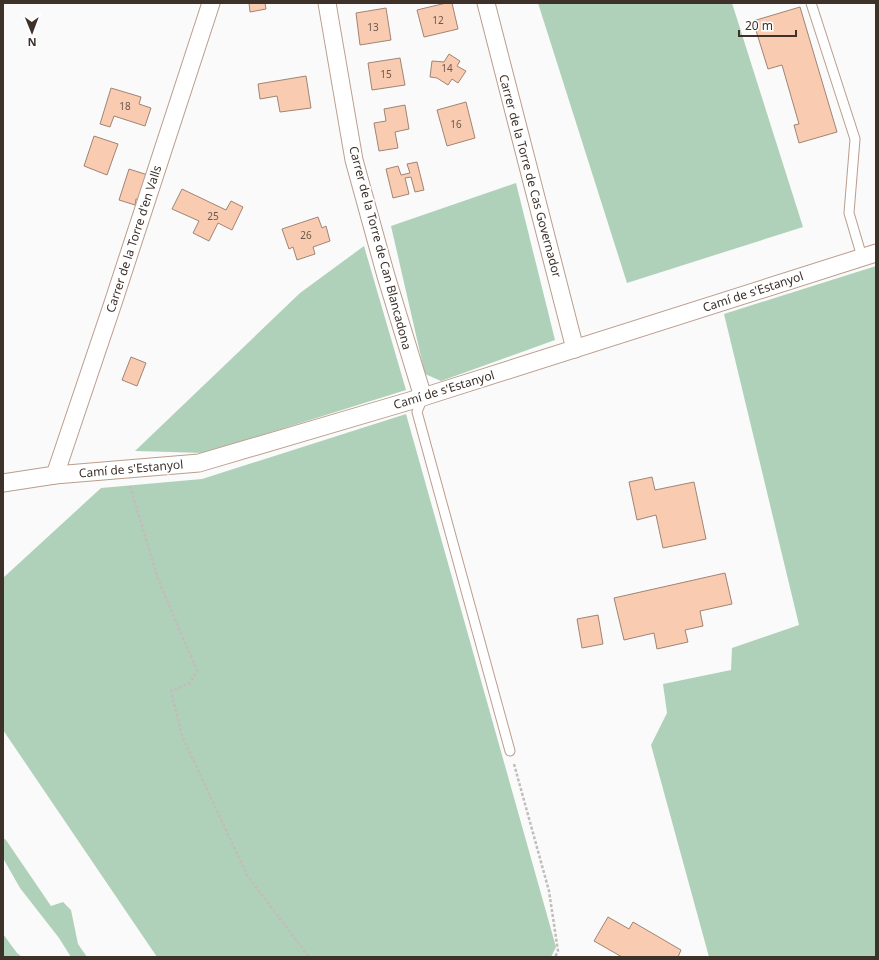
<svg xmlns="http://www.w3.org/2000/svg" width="879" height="960" viewBox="0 0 879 960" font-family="'Noto Sans',sans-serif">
<rect width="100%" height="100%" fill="#fafafa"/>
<g fill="#afd1b9">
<polygon points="538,3 732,3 803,227 627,283"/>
<polygon points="516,183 555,340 441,381 425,374 391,226"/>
<polygon points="364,246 406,390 204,453 135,451 300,293"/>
<polygon points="876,266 876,957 709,957 651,745 667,713 663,684 731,670 732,648 799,625 724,314"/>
<polygon points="406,414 556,947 551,957 157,957 3,730 3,578 101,488 202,479"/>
<polygon points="3,838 6,840 51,906 63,902 71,910 78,944 87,957 71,957 59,938 20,888 3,858"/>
<polygon points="3,934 17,953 22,957 3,957"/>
</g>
<g fill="#f9cbb0" stroke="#a18474">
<polygon points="249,3 265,3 266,9 250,12"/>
<polygon points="446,3 452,3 458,29 424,37 417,10"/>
<polygon points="800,7 837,132 799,143 794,125 799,124 782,65 768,69 753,21"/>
<polygon points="386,8 391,40 360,45 356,13"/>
<polygon points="449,54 460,61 457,66 466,71 458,83 452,79 448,85 437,78 430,77 432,61 444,62"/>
<polygon points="400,58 405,85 372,90 368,63"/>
<polygon points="306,76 311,108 280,112 277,96 260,99 258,84"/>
<polygon points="111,88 141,97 139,104 151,108 145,126 114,116 110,127 100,124"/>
<polygon points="466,102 475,138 447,146 437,110"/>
<polygon points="405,105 409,129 395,132 398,148 379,151 374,123 386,121 384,109"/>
<polygon points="94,136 118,144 107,175 84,166"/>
<polygon points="417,162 424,190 415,192 411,177 405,178 409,194 393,198 386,169 398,166 401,175 410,173 407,164"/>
<polygon points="129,169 151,176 143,201 136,199 135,205 119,200"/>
<polygon points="182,189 226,210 231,201 243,207 232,230 218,223 209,241 193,233 199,221 172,209"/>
<polygon points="318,217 322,228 326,226 330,241 313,247 315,254 297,260 293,247 289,249 282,229"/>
<polygon points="131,357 146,363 137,386 122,380"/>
<polygon points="652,477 655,490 694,482 706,539 663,548 656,515 637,520 629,482"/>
<polygon points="725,573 732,604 700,611 703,626 685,630 688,642 657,649 654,633 624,640 614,598"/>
<polygon points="598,615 603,644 582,648 577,619"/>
<polygon points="608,917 629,929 633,922 681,950 678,957 622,957 594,941"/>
</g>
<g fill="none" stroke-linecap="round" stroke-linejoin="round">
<defs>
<g id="lane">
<polyline points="811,3 855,139 849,213 862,257"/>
<polyline points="423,397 417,412 510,751"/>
</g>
<g id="street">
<polyline points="327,3 354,160 386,276 423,397"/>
<polyline points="486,3 575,349"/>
<polyline points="55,475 113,303 211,3"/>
<polyline points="3,483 55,475 199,463 423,397 876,253"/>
</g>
</defs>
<use href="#lane" stroke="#bb9d8c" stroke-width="11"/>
<use href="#street" stroke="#bb9d8c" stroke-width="19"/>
<g stroke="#c1bdbb" stroke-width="2.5" stroke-dasharray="3 2" stroke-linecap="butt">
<polyline points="130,486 158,579 197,671 190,683 171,691 182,736 247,875 309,957"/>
<polyline points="514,764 549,891 558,951 555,957"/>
</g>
<use href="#lane" stroke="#fff" stroke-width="9"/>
<use href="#street" stroke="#fff" stroke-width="17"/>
</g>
<g text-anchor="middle" stroke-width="4" stroke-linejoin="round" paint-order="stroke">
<g font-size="10" fill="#6c584c">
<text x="438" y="24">12</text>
<text x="373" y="31">13</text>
<text x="447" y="72">14</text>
<text x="386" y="78">15</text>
<text x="125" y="110">18</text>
<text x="456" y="128">16</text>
<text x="213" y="220">25</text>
<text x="306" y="239">26</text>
</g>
<g font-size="12" fill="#3d312a" stroke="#fff">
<text transform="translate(530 176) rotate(75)" y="4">Carrer de la Torre de Cas Governador</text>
<text transform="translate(134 239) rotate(-72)" y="4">Carrer de la Torre d'en Valls</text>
<text transform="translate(380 248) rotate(75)" y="4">Carrer de la Torre de Can Blancadona</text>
<text transform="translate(753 292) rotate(-18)" y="4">Camí de s'Estanyol</text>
<text transform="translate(444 390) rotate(-17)" y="4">Camí de s'Estanyol</text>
<text transform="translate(131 469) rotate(-5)" y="4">Camí de s'Estanyol</text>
</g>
</g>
<rect width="879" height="960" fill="none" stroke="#3d312a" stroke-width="8"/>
<g transform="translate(32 32) rotate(179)" stroke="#ffffff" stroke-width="3" paint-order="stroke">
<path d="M0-3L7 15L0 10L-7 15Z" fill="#3d312a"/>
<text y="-6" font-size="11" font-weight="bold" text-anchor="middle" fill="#3d312a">N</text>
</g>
<path d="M739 30v6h57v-6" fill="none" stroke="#3d312a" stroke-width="2"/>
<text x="745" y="30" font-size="12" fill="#3d312a" stroke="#ffffff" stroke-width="3" paint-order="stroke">20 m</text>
</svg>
